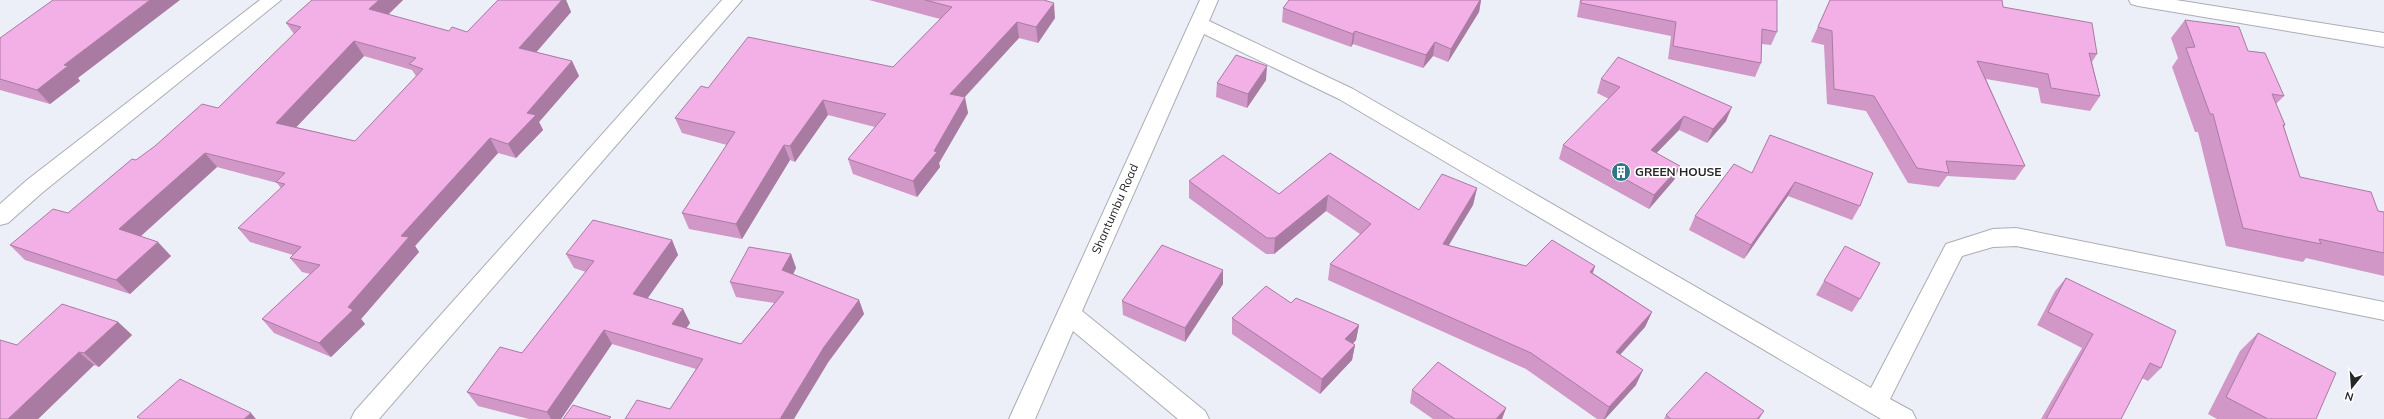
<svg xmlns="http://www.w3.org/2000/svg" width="2384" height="419" viewBox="0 0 2384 419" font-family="Mulish,sans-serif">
<rect width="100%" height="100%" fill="#edeff8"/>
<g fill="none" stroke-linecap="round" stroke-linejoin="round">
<defs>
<g id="minor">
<polygon points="260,0 281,0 43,192 8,223 0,225 0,204 27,180"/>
<polygon points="722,0 742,0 379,419 351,419 355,411"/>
<polygon points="1200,0 1218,0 1209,21 1353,89 1871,388 1946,244 1993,229 2016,228 2384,302 2384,320 2016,246 1993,247 1962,256 1890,399 1912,411 1916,419 1881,419 1339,99 1204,34 1082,311 1205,411 1209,419 1178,419 1073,331 1035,419 1009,419"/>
<polygon points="2129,0 2176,0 2384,33 2384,47 2138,6 2131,4"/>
</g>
</defs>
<use href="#minor" stroke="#abadb5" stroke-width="2"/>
<use href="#minor" fill="#fff" fill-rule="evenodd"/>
</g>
<g fill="#d097c7" fill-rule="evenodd">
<path d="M 312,0 L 403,0 L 388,15 L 449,31 L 467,32 L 498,0 L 566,0 L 571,12 L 536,52 L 572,61 L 579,76 L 539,122 L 543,130 L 516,158 L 498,153 L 415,246 L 419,252 L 361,319 L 365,324 L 331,357 L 274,333 L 262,319 L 310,274 L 302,272 L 290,258 L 293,255 L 250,242 L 238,228 L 281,188 L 277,183 L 217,167 L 141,236 L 171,256 L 130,294 L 25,260 L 10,245 L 68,213 L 136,160 L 218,108 L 294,34 L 286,23 ZM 364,56 L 412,70 L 416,76 L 355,141 L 296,127 Z"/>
<polygon points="869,0 1044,0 1055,18 1038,43 1019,38 964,97 968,113 939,163 940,167 917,197 853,174 848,159 875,127 828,115 795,162 790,160 742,239 689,229 682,213 727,145 682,133 675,118 708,88 893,67 940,19"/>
<polygon points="1481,0 1479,12 1448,62 1433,56 1423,68 1353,44 1351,47 1282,22 1283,8"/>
<polygon points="1580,0 1777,0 1777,32 1771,45 1762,44 1761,63 1755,77 1668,59 1671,36 1577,17"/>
<polygon points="1830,0 2003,7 2097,54 2092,62 2100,96 2090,111 2041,103 2038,88 1986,79 2025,166 2015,180 1947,176 1939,187 1908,183 1866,111 1827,104 1824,45 1811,42"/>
<polygon points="2185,20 2248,51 2284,96 2276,104 2285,125 2284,127 2300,177 2378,211 2384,212 2384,276 2306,258 2303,262 2226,246 2198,132 2195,132 2172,67 2178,58 2171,38"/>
<polygon points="0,38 78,78 80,81 50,104 0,90"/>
<polygon points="1601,79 1726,121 1707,143 1679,130 1656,153 1680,166 1674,180 1649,209 1559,159 1563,145 1609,99 1597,93"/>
<polygon points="1266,80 1247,108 1216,97 1217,83"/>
<polygon points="1330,153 1419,210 1477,188 1473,205 1448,245 1526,266 1595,266 1593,273 1652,312 1645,327 1620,355 1636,385 1605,419 1597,419 1526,369 1328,280 1330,264 1360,234 1326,211 1274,254 1266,254 1189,198 1189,181 1279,194"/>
<polygon points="1752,173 1873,173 1860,206 1852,220 1788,196 1744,259 1689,230 1695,216"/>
<polygon points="672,240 678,255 647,299 683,309 690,323 686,328 741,344 774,303 736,297 730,282 791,254 796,268 793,274 859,300 864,314 829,361 670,409 696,369 612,344 561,419 529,419 478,406 467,392 522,353 586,272 574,268 566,254"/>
<polygon points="2066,278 2161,368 2148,381 2142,378 2121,419 2041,419 2082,348 2037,325 2055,291"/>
<polygon points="1824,281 1860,299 1852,312 1816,295"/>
<polygon points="1223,284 1185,342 1123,315 1122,301"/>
<polygon points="1291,303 1359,325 1356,340 1353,344 1355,345 1352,360 1320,394 1232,334 1232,318"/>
<polygon points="118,322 132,335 99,367 94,365 38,419 17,345"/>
<polygon points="2258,333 2316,419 2217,419 2208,414 2240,351"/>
<polygon points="1412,390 1506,408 1502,419 1433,419 1410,403"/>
<polygon points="1666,415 1759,419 1664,419"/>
</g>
<g fill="#a97ba2">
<polygon points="150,0 180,0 78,78 80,81 50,104 37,90 64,65"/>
<polygon points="379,0 403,0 378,24 369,9"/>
<polygon points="562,0 566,0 571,12 527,63 519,48"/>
<polygon points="1480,0 1481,0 1479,12 1448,62 1451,49"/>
<polygon points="1054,3 1055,18 1038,43 1036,27"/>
<polygon points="1017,22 1019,38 953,110 950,94"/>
<polygon points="1355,31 1353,44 1351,47 1353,34"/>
<polygon points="354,41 364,56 287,137 276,123"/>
<polygon points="1435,42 1433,56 1423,68 1426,55"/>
<polygon points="572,61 579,76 539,122 543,130 516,158 508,144 527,113"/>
<polygon points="1267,66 1266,80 1247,108 1248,94"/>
<polygon points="965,97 968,113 939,163 940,167 917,197 913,181 934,151"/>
<polygon points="823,100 828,115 795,162 790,146"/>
<polygon points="1732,107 1726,121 1707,143 1713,129"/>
<polygon points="1684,116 1679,130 1645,165 1651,150"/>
<polygon points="490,138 498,153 415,246 419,252 361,319 365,324 331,357 319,343 348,307 401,236"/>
<polygon points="784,145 790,160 742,239 736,224"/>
<polygon points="205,153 217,167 132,244 119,229"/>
<polygon points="1680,166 1674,180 1649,209 1654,195"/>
<polygon points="1795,182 1788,196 1744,259 1751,245"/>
<polygon points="1477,188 1473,205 1440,260 1443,244"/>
<polygon points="1328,195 1326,211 1274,254 1275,238"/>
<polygon points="672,240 678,255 640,309 633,294"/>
<polygon points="158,242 171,256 130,294 116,280"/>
<polygon points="791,254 796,268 788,285 782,270"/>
<polygon points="1595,266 1589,282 1590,272"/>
<polygon points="1223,270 1223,284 1185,342 1185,328"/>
<polygon points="859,300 864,314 829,361 794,419 780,419 824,347"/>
<polygon points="683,309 690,323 679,339 672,324"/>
<polygon points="1652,312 1645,327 1609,367 1616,352"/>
<polygon points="118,322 132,335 99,367 84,353"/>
<polygon points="1359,325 1356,340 1343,354 1345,339"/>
<polygon points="604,330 612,344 561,419 551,419 547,412"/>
<polygon points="1355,345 1352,360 1320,394 1322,379"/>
<polygon points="79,352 94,365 38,419 8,419"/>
<polygon points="1643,370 1636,385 1605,419 1604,419 1609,407"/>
<polygon points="1506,408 1502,419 1496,419"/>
<polygon points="1764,411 1759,419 1757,419"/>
<polygon points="251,413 256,419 244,419"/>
</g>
<g fill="#f2b0e7" stroke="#a97ba2" fill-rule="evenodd">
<polygon points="53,0 150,0 64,65 68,66 37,90 0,79 0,38"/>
<path d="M 312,0 L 379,0 L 369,9 L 449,31 L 452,27 L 467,32 L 498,0 L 562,0 L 519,48 L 572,61 L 527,113 L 536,115 L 508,144 L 490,138 L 401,236 L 409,237 L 348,307 L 353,310 L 319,343 L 262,319 L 320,265 L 290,258 L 301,247 L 238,228 L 285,184 L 276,182 L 285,173 L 205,153 L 119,229 L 158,242 L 116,280 L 10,245 L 53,209 L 68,213 L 132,159 L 136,160 L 155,146 L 202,104 L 218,108 L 301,27 L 286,23 ZM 354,41 L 416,58 L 409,64 L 423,69 L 355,141 L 276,123 Z"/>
<polygon points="925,0 1044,0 1054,3 1036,27 1017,22 950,94 965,97 934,151 937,152 913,181 848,159 886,114 823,100 790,146 784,145 736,224 682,213 735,132 675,118 701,86 708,88 748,37 893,67 952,7"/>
<polygon points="1289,0 1480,0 1451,49 1435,42 1426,55 1355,31 1353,34 1283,8"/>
<polygon points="1581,0 1777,0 1777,32 1762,29 1761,63 1673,46 1676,22 1581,3"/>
<polygon points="1830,0 2002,0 2003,7 2092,23 2097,54 2089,53 2100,96 2051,88 2048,74 1977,61 2025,166 1946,161 1949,173 1917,168 1874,96 1834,89 1832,31 1818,27"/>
<polygon points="2185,20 2239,27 2248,51 2265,53 2284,96 2272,94 2285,125 2283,125 2300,177 2371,192 2378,211 2384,212 2384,253 2319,239 2321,244 2243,228 2213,114 2210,114 2186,48 2195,47"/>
<polygon points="1236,55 1267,66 1248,94 1217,83"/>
<polygon points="1618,57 1732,107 1713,129 1684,116 1651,150 1680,166 1654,195 1563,145 1620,87 1601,79"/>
<polygon points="1770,135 1873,173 1860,206 1795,182 1751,245 1695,216 1734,164 1752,173"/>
<polygon points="1330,153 1419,210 1442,174 1477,188 1443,244 1526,266 1552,240 1595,266 1590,272 1652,312 1616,352 1643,370 1609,407 1531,353 1330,264 1371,224 1328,195 1275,238 1267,238 1189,181 1223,155 1279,194"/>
<polygon points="593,220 672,240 633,294 683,309 672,324 741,344 784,292 730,282 749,247 791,254 782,270 859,300 824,347 780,419 625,419 637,400 670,409 703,359 604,330 547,412 467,392 500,347 522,353 594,261 566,254"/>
<polygon points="1162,245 1223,270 1185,328 1122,301"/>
<polygon points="1845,246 1880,263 1860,299 1824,281"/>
<polygon points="2066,278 2176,331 2161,368 2150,363 2121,419 2046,419 2093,334 2048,312"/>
<polygon points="1266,286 1291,303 1296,298 1359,325 1345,339 1355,345 1322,379 1232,318"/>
<polygon points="62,304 118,322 84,353 79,352 8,419 0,419 0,340 17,345"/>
<polygon points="2258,333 2336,373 2316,419 2268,419 2226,397"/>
<polygon points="1438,362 1506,408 1496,419 1455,419 1412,390"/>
<polygon points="1706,372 1764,411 1757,419 1671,419 1666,415"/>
<polygon points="180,379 251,413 244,419 141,419 137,417"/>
<polygon points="573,405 611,417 609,419 563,419"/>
</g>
<defs>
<symbol id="building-disc" viewBox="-11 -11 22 22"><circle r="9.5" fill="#307684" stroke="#fff"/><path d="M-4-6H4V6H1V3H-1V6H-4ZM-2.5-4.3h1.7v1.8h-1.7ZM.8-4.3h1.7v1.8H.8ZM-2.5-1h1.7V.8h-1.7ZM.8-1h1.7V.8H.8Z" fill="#fff"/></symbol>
</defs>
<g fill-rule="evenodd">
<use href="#building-disc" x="1610" y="161" width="22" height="22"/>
</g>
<g text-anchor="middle" stroke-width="3.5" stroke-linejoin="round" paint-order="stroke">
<g font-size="12" font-weight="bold" fill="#26262a" stroke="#fff" text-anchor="start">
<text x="1635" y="176">GREEN HOUSE</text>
</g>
<g font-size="12" fill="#26262a" stroke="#fff">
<text transform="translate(1115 209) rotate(-66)" y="4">Shantumbu Road</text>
</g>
</g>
<g transform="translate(2352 387) rotate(197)" stroke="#ffffff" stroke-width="3" paint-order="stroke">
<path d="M0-3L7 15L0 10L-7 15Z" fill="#26262a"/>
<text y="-6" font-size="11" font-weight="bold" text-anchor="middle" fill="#26262a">N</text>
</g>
</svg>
